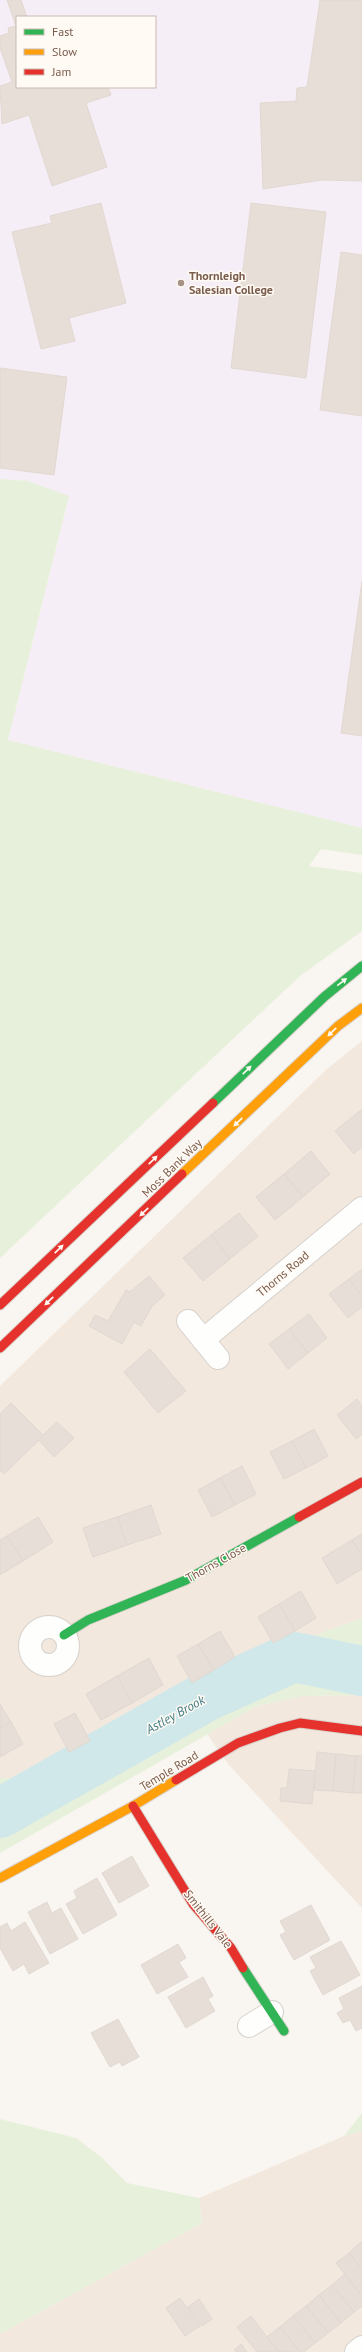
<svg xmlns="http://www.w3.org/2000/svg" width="362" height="2352" viewBox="0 0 362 2352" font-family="'PT Sans',sans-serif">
<rect width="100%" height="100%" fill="#f9f5f0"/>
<g fill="#f2e8de">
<polygon points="362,1041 362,1618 321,1633 194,1691 36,1779 0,1778 0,1386 327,1069"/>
<polygon points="362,1695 362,1908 229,1765 207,1734 257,1706 302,1696"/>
<polygon points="362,2131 362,2352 0,2352 0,2334 202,2223 199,2198 344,2136"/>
</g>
<path fill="#f6eef6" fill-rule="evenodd" d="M 0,0 L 362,0 L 362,828 L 8,740 L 69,497 L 28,481 L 0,479 ZM 17,17 L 155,17 L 155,87 L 17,87 Z"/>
<g fill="#e7f0db">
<polygon points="0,479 28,481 69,496 8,740 362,828 362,855 321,849 309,866 362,873 362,931 300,976 0,1258"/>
<polygon points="362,1618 362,1695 302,1696 257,1706 0,1853 0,1778 36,1779 194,1691 321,1633"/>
<polygon points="362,2113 362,2131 344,2136"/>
<polygon points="0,2119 76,2138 101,2157 127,2183 199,2198 202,2223 0,2334"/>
</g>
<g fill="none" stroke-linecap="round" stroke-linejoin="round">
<polyline stroke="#d0e8ea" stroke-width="50" points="0,1813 207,1696 294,1657 362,1671"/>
</g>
<g fill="#e6ded7" stroke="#e2d8d2">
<polygon points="7,0 21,0 27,17 17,17 17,87 108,87 111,95 86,103 107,167 52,186 29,115 2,124 0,86 12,82 0,48 0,36 9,33 8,28 16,26"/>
<polygon points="320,0 362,0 362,181 322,180 263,189 260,103 296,101 297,88 307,87"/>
<polygon points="101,203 126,303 69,318 75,341 41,349 12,232 52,223 50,216"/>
<polygon points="251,203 326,212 306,378 231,368"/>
<polygon points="341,252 362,255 362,416 320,410"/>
<polygon points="0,368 67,377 54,475 0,468"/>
<polygon points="362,581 362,736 341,733"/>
<polygon points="362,1109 362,1147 354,1154 335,1131"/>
<polygon points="311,1151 330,1174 303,1197 284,1174"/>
<polygon points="284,1174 303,1197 275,1220 256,1197"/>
<polygon points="239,1213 258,1236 230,1259 211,1235"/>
<polygon points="211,1235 230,1259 203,1281 183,1258"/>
<polygon points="362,1269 362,1296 349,1279"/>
<polygon points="149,1276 165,1295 152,1306 141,1326 134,1322 122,1344 89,1326 95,1315 108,1321 126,1290 130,1292"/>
<polygon points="349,1279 362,1296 362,1307 348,1318 329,1294"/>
<polygon points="309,1314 327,1338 308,1353 289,1329"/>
<polygon points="289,1329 308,1353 288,1369 269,1344"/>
<polygon points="150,1349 186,1391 158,1413 124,1372"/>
<polygon points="357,1399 362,1406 362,1434 356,1439 337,1415"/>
<polygon points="11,1403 43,1435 57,1422 74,1438 54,1457 39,1440 4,1474 0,1470 0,1414"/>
<polygon points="314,1429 328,1456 306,1468 292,1441"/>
<polygon points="292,1441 306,1468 284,1479 270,1452"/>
<polygon points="242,1466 256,1494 235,1505 220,1478"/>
<polygon points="220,1478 235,1505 212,1517 198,1490"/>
<polygon points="151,1505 161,1534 127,1545 117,1517"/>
<polygon points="38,1517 53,1542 23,1561 7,1536"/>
<polygon points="117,1517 127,1545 93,1557 83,1528"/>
<polygon points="362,1534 362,1556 352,1540"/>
<polygon points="7,1536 23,1561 0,1575 0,1540"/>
<polygon points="352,1540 362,1556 362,1569 337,1584 322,1558"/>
<polygon points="301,1591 316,1618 295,1631 279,1604"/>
<polygon points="279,1604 295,1631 273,1643 258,1617"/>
<polygon points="220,1631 235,1657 214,1670 198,1644"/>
<polygon points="198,1644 214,1670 192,1683 177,1656"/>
<polygon points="149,1658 163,1685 132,1703 117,1676"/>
<polygon points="117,1676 132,1703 101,1720 86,1694"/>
<polygon points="0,1704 11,1722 0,1728"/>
<polygon points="75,1713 90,1741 69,1752 54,1724"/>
<polygon points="11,1722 23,1744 0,1757 0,1728"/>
<polygon points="317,1752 336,1754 333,1791 314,1790"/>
<polygon points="336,1754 356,1756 353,1793 333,1791"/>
<polygon points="356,1756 362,1756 362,1793 353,1793"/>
<polygon points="289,1769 315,1771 312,1804 280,1801 281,1788 287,1788"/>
<polygon points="132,1856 149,1886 119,1903 102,1873"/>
<polygon points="97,1878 117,1915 83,1934 66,1904 77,1898 74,1891"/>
<polygon points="47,1902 52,1913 61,1908 78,1939 50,1954 28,1912"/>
<polygon points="311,1905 330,1940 294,1960 280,1935 286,1932 280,1921"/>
<polygon points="25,1922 49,1963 29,1974 24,1964 13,1971 0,1948 0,1927 7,1923 11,1931"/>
<polygon points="341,1941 360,1975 323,1995 310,1971 316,1968 310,1957"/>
<polygon points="178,1944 186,1958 179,1962 188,1977 157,1994 141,1965"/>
<polygon points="203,1977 213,1996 208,1999 215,2011 186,2028 168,1997"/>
<polygon points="362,1986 362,2028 356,2031 350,2020 343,2023 337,2013 344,2009 339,1998"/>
<polygon points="118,2019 139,2057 122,2066 120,2062 110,2067 91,2033"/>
<polygon points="361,2242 362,2243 362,2269 349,2253"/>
<polygon points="349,2253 362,2269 362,2296 336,2263"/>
<polygon points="345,2274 362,2296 362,2306 354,2312 332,2285"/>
<polygon points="332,2285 354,2312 341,2323 319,2295"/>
<polygon points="319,2295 341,2323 328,2333 306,2306"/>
<polygon points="180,2298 200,2326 185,2336 166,2308"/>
<polygon points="199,2299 212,2319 202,2326 188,2307"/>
<polygon points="306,2306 328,2333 315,2343 293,2316"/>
<polygon points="251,2316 267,2337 279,2352 257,2352 237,2327"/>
<polygon points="293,2316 315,2343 304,2352 300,2352 280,2327"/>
<polygon points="280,2327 300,2352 279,2352 267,2337"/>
<polygon points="241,2344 247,2352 236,2352 234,2350"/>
</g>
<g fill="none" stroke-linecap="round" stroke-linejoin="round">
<defs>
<g id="street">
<polyline points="188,1321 218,1358"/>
<polyline points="203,1340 362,1208"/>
<circle cx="49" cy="1646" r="19"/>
<polyline points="249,2026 272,2012"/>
<polyline points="356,2352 362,2347"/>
</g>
<g id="fast">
<polyline points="213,1103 324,997 362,966"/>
<polyline points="64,1635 88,1620 186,1580 299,1517"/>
<polyline points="243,1968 284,2031"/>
</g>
<g id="slow">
<polyline points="182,1174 338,1026 362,1008"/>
<polyline points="0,1878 133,1806 176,1780"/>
</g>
<g id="jam">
<polyline points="0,1305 213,1103"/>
<polyline points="0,1348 182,1174"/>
<polyline points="299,1517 362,1482"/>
<polyline points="176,1780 238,1743 280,1728 300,1723 362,1731"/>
<polyline points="133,1806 193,1904 231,1948 243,1968"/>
</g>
</defs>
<use href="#street" stroke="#d7d1cb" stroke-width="24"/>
<use href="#fast" stroke="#d9d2cb" stroke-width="11"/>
<use href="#slow" stroke="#d9d2cb" stroke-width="11"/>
<use href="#jam" stroke="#d9d2cb" stroke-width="11"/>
<use href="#street" stroke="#fefefd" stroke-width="22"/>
<use href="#fast" stroke="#30b455" stroke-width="9"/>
<use href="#slow" stroke="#ff9f0a" stroke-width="9"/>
<use href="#jam" stroke="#e5322d" stroke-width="9"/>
</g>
<defs><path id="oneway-solid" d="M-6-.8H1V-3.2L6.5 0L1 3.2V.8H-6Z"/></defs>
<g fill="#fffaf3">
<use href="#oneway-solid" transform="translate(342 982) rotate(-38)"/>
<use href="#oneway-solid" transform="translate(332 1032) rotate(136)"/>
<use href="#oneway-solid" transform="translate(247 1070) rotate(-44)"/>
<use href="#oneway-solid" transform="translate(238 1122) rotate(136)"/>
<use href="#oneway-solid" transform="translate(153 1160) rotate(-44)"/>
<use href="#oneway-solid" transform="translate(144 1212) rotate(136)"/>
<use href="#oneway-solid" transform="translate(59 1249) rotate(-44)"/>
<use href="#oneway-solid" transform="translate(49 1301) rotate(136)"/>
</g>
<circle fill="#a69286" stroke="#fffaf3" stroke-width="1.5" cx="181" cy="283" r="4"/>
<g text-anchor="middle" stroke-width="3" stroke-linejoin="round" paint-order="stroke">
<g font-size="12" font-weight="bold" fill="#7a5c4d" stroke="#fffaf3" text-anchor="start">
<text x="189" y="280">Thornleigh<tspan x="189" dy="14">Salesian College</tspan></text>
</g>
<g font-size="12" fill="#7a5c4d" stroke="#fffaf3">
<text transform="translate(172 1168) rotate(-44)" y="4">Moss Bank Way</text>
<text transform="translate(283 1274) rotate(-40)" y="4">Thorns Road</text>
<text transform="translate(216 1563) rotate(-29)" y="4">Thorns Close</text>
<text transform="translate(169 1771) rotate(-31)" y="4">Temple Road</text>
<text transform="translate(208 1919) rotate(52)" y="4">Smithills Vale</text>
</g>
<g font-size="13" font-style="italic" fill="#437c86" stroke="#fffaf3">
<text transform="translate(175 1714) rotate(-29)" y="5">Astley Brook</text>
</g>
</g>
<rect x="16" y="16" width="140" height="72" fill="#fffaf3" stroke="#cabbb1"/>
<rect x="24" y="29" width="20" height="6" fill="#30b455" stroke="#cabbb1"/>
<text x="52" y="36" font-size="12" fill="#7a5c4d">Fast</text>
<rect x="24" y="49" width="20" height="6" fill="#ff9f0a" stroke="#cabbb1"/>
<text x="52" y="56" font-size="12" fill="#7a5c4d">Slow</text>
<rect x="24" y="69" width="20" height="6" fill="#e5322d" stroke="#cabbb1"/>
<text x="52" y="76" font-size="12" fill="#7a5c4d">Jam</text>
</svg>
